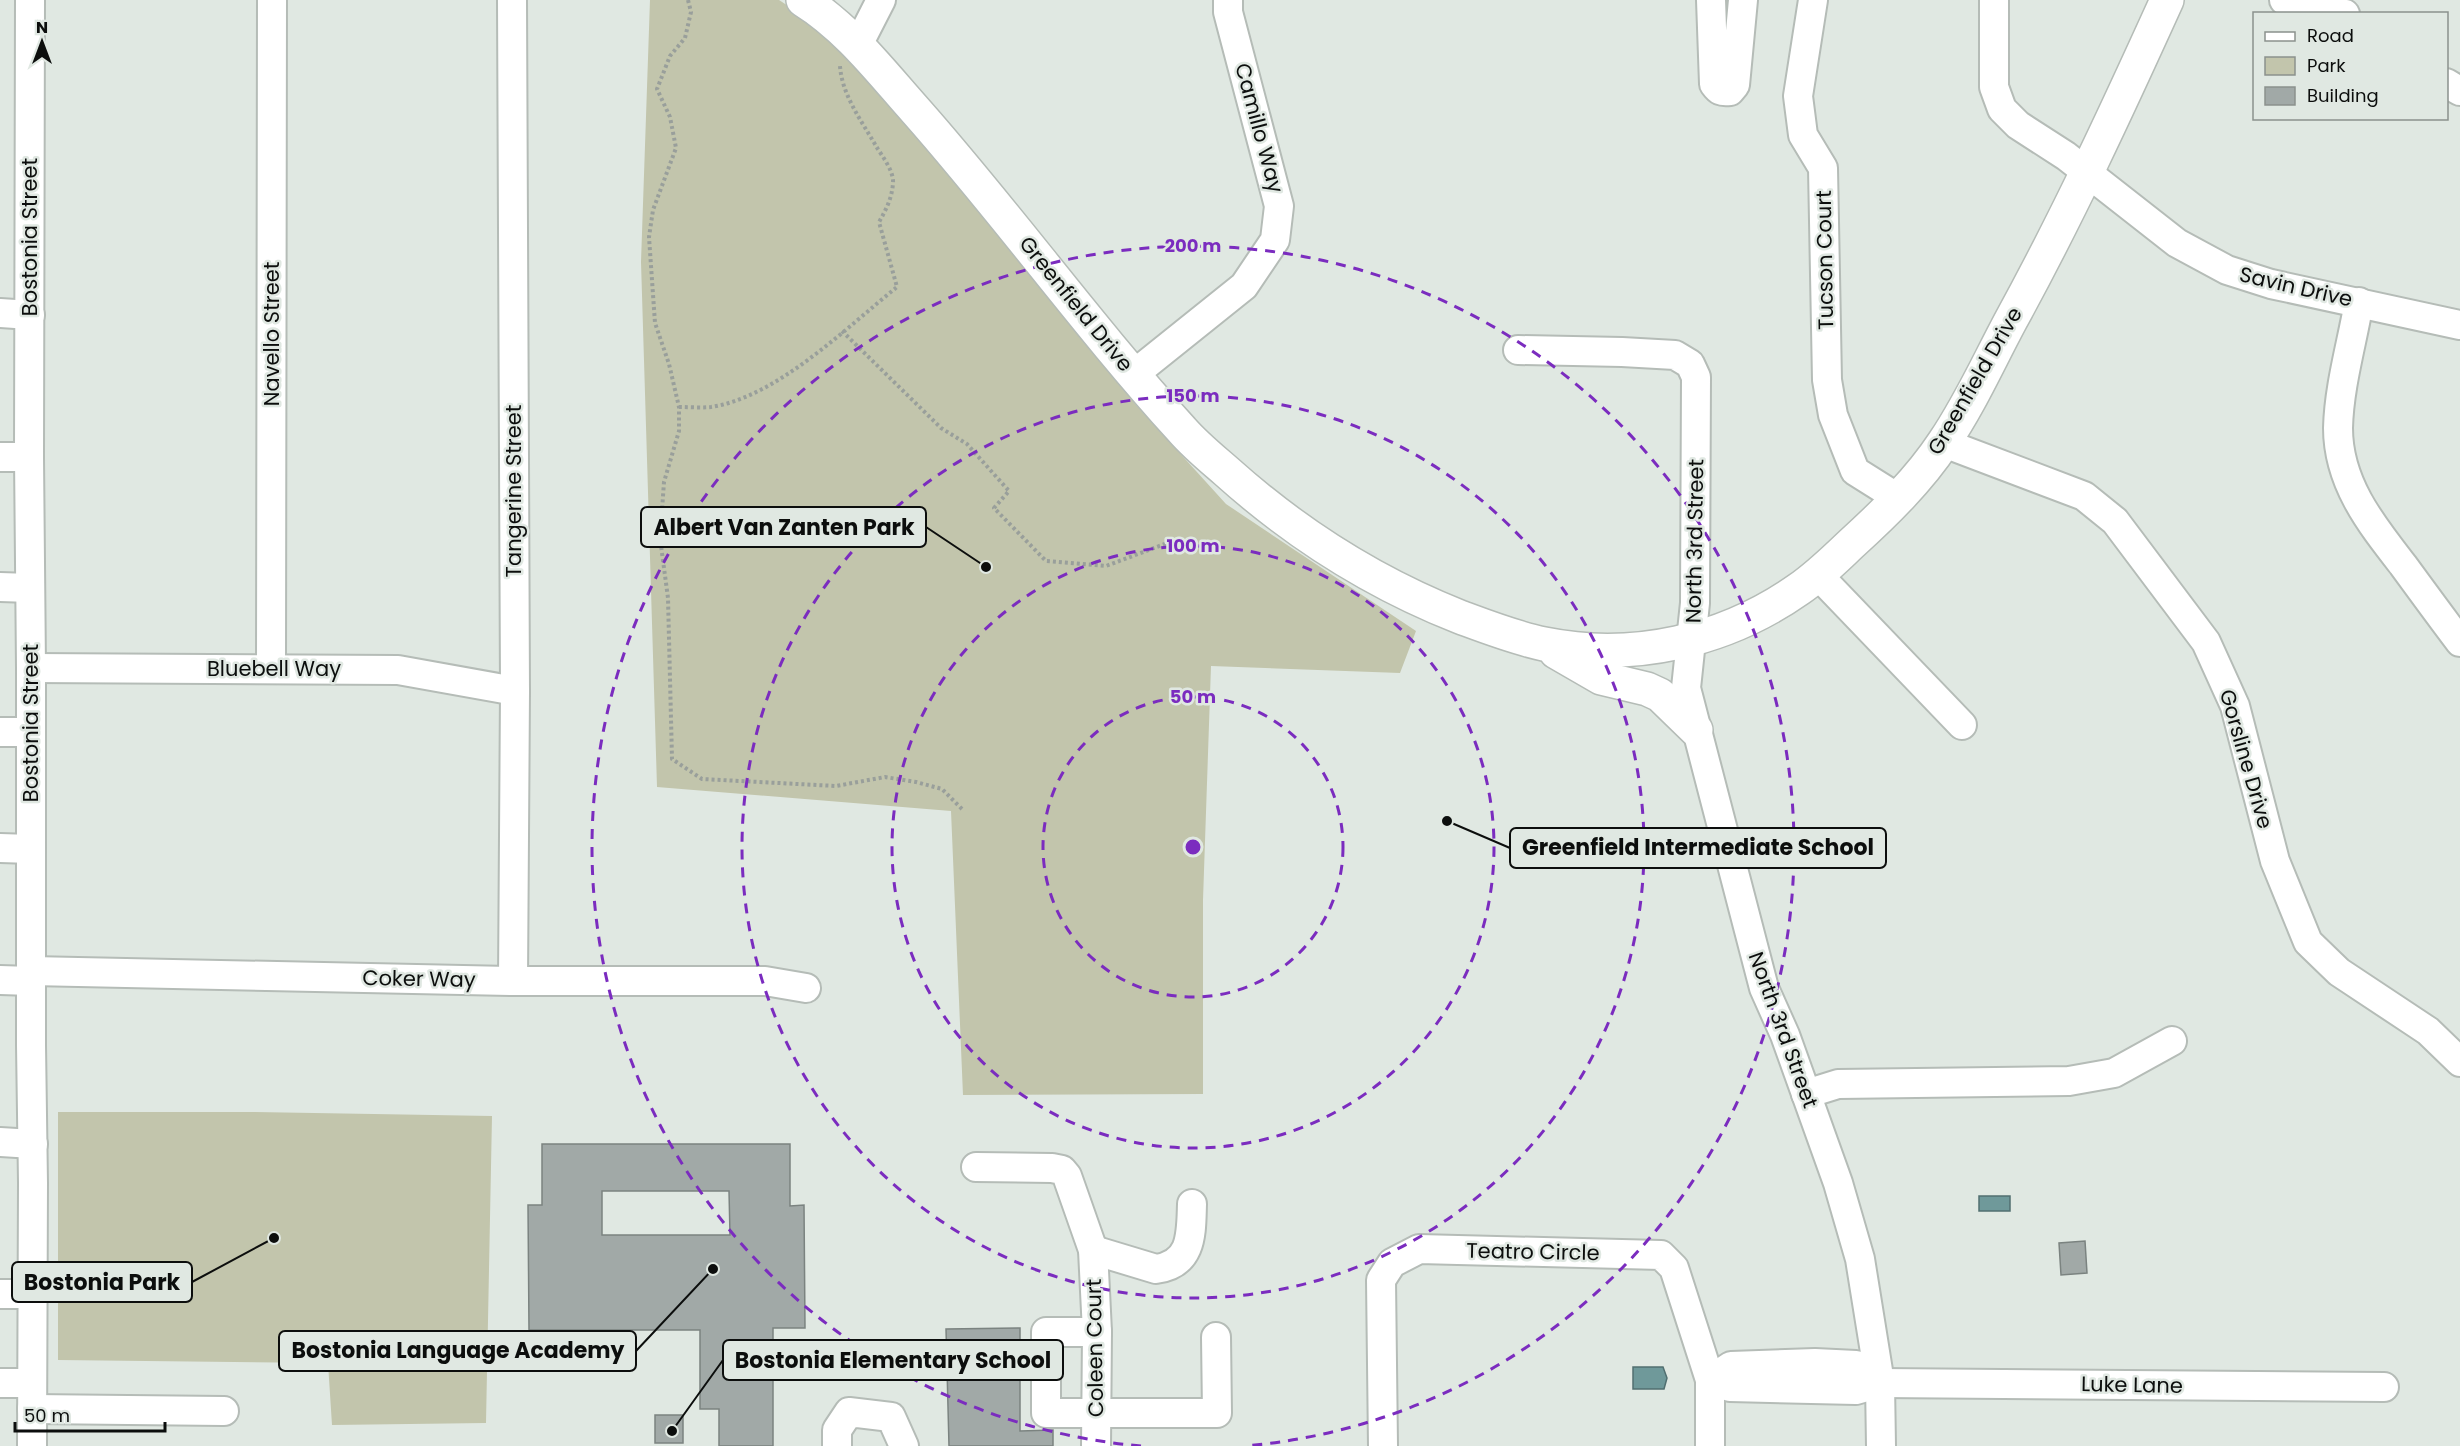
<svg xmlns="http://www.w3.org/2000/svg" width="2460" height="1446" viewBox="0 0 2460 1446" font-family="Poppins,sans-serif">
<rect width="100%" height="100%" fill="#e0e8e2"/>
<g fill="#c2c5ac">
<polygon points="650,0 779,0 805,17 867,74 1137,406 1226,504 1416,631 1400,673 1211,666 1203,900 1203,1094 963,1095 951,811 657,787 641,262"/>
<polygon points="58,1112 255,1112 492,1116 486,1423 332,1425 328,1363 58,1360"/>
</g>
<g fill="#6f999a" stroke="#516f70" stroke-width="1.5">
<rect x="1979" y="1196" width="31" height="15"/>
<polygon points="1633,1367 1663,1367 1667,1378 1664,1389 1633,1389"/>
</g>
<g fill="#a1a9a7" stroke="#7b8380" stroke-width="1.5" fill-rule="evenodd">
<path d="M 542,1144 L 790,1144 L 790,1206 L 804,1205 L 805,1328 L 773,1328 L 773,1446 L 719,1446 L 719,1409 L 700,1409 L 700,1330 L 529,1330 L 528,1205 L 542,1205 ZM 602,1191 L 729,1191 L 730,1235 L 602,1235 Z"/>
<polygon points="2085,1241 2087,1273 2061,1275 2059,1243"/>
<polygon points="1020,1328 1020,1431 1053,1430 1053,1446 949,1446 946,1329"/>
<rect x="655" y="1415" width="28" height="28"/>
</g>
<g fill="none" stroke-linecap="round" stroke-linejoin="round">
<defs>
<g id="minor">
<polyline points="30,0 29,457 31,668 31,1045 33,1183 32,1446"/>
<polyline points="512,0 515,691 513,981"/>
<path d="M 1711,0 L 1714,84 C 1719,91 1721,92 1730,91 L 1735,85 L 1743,0"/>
<polyline points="1813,0 1798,96 1803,135 1823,168 1827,380 1833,415 1855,471 1898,498"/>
<polyline points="1994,0 1994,87 2002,109 2018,125 2066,156 2177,243 2227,270 2271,284 2460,325"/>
<polyline points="2284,0 2345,14"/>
<polyline points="858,45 881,0"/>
<polyline points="2446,83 2460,91"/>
<path d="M 2359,302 C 2352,343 2339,386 2338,428 C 2338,483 2371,524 2403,565 C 2422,591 2441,617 2460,642"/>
<polyline points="0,313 30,315"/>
<polyline points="1518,350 1622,352 1675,355 1690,364 1696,377 1695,603 1686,688 1764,988 1785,1035 1838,1183 1860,1259 1880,1383 1881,1446"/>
<polyline points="1133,375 1244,286 1275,240 1279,206 1228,12 1228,0"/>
<polyline points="1944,443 2084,496 2115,521 2206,642 2235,706 2275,861 2308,942 2339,972 2428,1031 2460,1062"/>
<polyline points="0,457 29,457"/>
<polyline points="1818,575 1962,725"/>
<polyline points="0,587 30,588"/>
<polyline points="31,668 398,670 515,691"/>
<polyline points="271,669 272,0"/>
<polyline points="0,732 30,732"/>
<polyline points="0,848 31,849"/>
<polyline points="31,971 513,981 765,981 806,988"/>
<polyline points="0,980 31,981"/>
<polyline points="1806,1094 1838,1084 2069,1081 2114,1073 2172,1041"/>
<polyline points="0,1142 33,1144"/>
<polyline points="976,1167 1052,1168 1062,1170 1067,1176 1093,1250 1097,1332 1096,1446"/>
<path d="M 1093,1250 L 1156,1269 C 1193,1264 1191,1233 1192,1204"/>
<polyline points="0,1294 33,1294"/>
<polyline points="1097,1332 1046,1332 1046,1413 1217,1413 1216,1337"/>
<polygon points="1815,1363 1856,1365 1880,1383 1856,1390 1730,1387 1710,1380 1731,1366"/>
<polyline points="0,1383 32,1383"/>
<polyline points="1880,1383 2384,1387"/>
<polyline points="32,1409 224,1411"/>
<polyline points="837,1446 837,1430 849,1412 891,1417 904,1446"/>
<polyline points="1383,1446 1381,1280 1392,1263 1419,1249 1661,1255 1674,1268 1710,1380 1710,1446"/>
</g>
<g id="major">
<path d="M 803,0 C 848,28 881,72 916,111 C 1008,215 1089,328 1182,430 C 1195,445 1211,458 1226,471 C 1294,532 1374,583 1460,617 C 1487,627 1515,638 1544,644 C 1633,662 1725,641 1799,589 C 1818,576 1834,560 1851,544 C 1885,513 1919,480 1944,442 C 1970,404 1989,361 2011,320 C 2068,216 2118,108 2167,0"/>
<polyline points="1556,652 1601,678 1647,689 1660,695 1696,730"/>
</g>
</defs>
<use href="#minor" stroke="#b5bcb7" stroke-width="32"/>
<use href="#major" stroke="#b5bcb7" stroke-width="36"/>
<g stroke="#999f9b" stroke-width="4" stroke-dasharray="3 3" stroke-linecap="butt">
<polyline points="688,0 691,12 685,38 670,56 657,89 670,117 676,148 653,210 649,237 655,323 669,364 679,407 679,431 664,482 660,538 668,598 672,759 702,779 836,786 885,777 916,782 942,789 963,810"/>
<polyline points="842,331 941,428 967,444 1009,491 994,508 1046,561 1106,566 1170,542"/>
<path d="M 679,407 C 689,407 701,408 711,407 C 777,397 846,328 897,287 L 879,222 C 886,210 892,198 893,183 C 894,171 882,156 876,146 C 861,120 842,95 840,66"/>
</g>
<use href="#minor" stroke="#fff" stroke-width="28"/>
<use href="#major" stroke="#fff" stroke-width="33"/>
</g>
<g fill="none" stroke="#7b2cbf" stroke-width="3" stroke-dasharray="10 8">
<circle cx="1193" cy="847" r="150"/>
<circle cx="1193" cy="847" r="301"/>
<circle cx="1193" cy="847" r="451"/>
<path d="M1141 1446A601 601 0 1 1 1245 1446"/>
</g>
<g text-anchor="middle" stroke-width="5" stroke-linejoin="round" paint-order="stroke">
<g font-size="21" fill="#0c0e0d" stroke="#e0e8e2">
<text transform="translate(1259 128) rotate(75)" y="7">Camillo Way</text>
<text transform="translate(30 237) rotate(-90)" y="7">Bostonia Street</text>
<text transform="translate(1825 260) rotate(-91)" y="7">Tucson Court</text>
<text transform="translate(2296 287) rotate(13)" y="7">Savin Drive</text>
<text transform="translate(1076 304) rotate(51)" y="7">Greenfield Drive</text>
<text transform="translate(272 334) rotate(-90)" y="7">Navello Street</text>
<text transform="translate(1975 381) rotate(-60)" y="7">Greenfield Drive</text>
<text transform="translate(514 491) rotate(-90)" y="7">Tangerine Street</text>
<text transform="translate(1695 541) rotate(-89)" y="7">North 3rd Street</text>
<text x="274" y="676">Bluebell Way</text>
<text transform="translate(31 723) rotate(-90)" y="7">Bostonia Street</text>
<text transform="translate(2246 759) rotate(74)" y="7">Gorsline Drive</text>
<text transform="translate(419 979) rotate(1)" y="7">Coker Way</text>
<text transform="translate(1783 1030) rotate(70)" y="7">North 3rd Street</text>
<text transform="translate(1533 1252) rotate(1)" y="7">Teatro Circle</text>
<text transform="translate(1095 1348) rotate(-91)" y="7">Coleen Court</text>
<text transform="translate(2132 1385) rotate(1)" y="7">Luke Lane</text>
</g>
</g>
<circle cx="1193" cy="847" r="9" fill="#7b2cbf" stroke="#e0e8e2" stroke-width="3"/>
<g font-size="18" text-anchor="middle" font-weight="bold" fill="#7b2cbf" stroke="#e0e8e2" stroke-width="5" stroke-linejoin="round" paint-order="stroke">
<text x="1193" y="252">200 m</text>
<text x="1193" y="402">150 m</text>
<text x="1193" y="552">100 m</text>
<text x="1193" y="703">50 m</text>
</g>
<path fill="none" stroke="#0c0e0d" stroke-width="2" d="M986 567L926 527M1447 821L1510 848M274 1238L192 1282M713 1269L636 1351M672 1431L723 1360"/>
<g fill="#0c0e0d" stroke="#e0e8e2" stroke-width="2">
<circle cx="986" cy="567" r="6"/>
<circle cx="1447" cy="821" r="6"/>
<circle cx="274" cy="1238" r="6"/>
<circle cx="713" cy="1269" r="6"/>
<circle cx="672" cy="1431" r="6"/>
</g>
<g fill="#e0e8e2" stroke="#0c0e0d" stroke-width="2">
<rect x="641" y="507" width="285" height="40" rx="6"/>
<rect x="1510" y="828" width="376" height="40" rx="6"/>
<rect x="12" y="1262" width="180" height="40" rx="6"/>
<rect x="279" y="1331" width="357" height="40" rx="6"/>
<rect x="723" y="1340" width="340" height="40" rx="6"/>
</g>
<g font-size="22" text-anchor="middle" font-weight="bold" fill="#0c0e0d">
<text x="784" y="535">Albert Van Zanten Park</text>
<text x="1698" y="855">Greenfield Intermediate School</text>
<text x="102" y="1290">Bostonia Park</text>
<text x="458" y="1358">Bostonia Language Academy</text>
<text x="893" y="1368">Bostonia Elementary School</text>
</g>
<rect x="2253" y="12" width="195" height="108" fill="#e0e8e2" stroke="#8b918d" stroke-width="1.5"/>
<rect x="2265" y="32" width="30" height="9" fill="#ffffff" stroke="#8b918d" stroke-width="1.5"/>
<text x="2307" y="42" font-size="18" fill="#0c0e0d">Road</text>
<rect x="2265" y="57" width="30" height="18" fill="#c2c5ac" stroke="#8b918d" stroke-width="1.5"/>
<text x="2307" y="72" font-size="18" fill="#0c0e0d">Park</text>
<rect x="2265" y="87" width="30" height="18" fill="#a1a9a7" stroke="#8b918d" stroke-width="1.5"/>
<text x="2307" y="102" font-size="18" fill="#0c0e0d">Building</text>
<g transform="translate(42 42)" stroke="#e0e8e2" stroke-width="4.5" paint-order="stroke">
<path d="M0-4.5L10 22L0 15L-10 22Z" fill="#0c0e0d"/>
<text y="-9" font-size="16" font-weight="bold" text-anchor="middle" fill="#0c0e0d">N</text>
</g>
<path d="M15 1422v9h150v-9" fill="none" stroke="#0c0e0d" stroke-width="3"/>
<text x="24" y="1422" font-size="18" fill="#0c0e0d" stroke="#e0e8e2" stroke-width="4.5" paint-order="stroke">50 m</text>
</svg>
